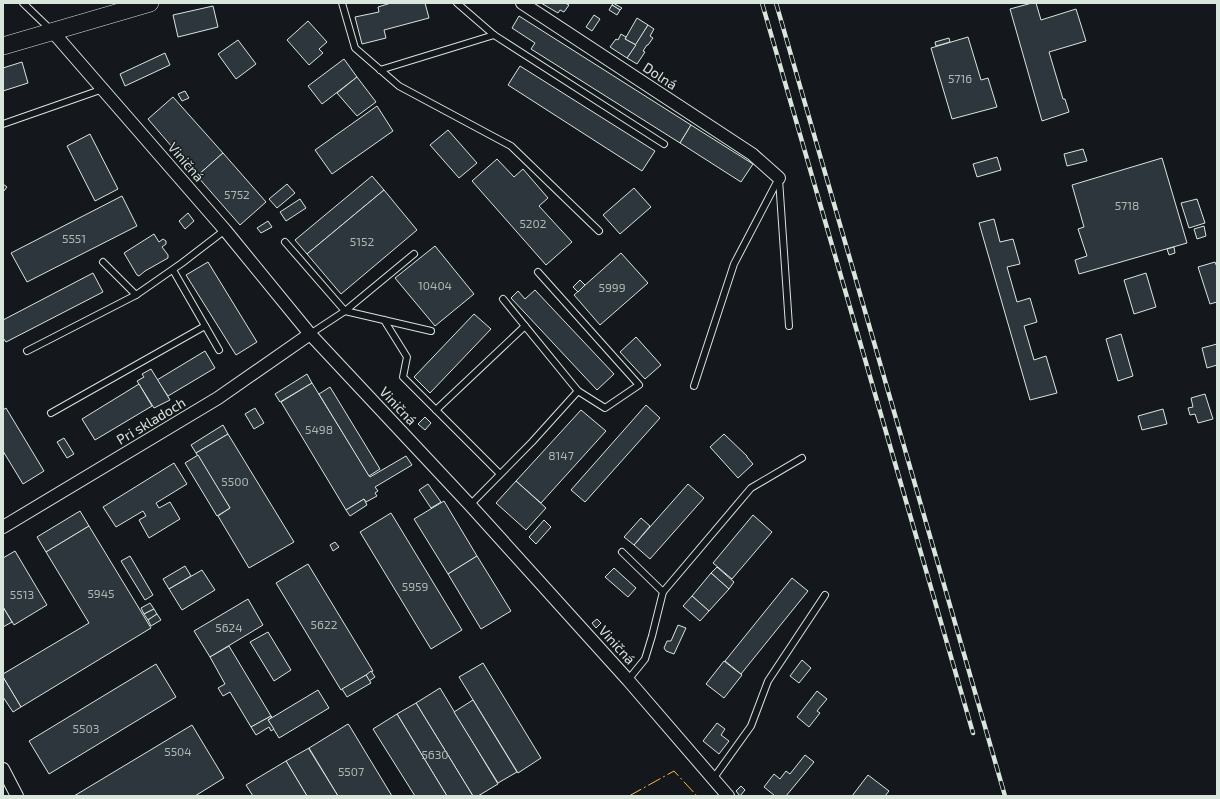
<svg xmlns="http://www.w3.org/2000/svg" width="1220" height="799" viewBox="0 0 1220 799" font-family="'Exo 2',sans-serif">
<rect width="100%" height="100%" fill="#14181c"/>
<g fill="#2c363c" stroke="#d8e6dc">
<polygon points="391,3 425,3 429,18 384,30 386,38 362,44 355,17 379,12 378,7"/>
<polygon points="541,3 565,3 569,5 564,12 560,10 558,13"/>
<polygon points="613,3 622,8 620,10 612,5"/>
<polygon points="1032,3 1036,3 1041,20 1076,9 1086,41 1049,52 1063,99 1065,99 1069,112 1042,121 1010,9"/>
<polygon points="612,5 620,10 617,15 609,10"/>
<polygon points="213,6 218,27 178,37 173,15"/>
<polygon points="594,15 600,19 592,31 586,27"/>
<polygon points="519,16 691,125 680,143 531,49 535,43 512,28"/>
<polygon points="637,18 648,25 636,45 625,39"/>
<polygon points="308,21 327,42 319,49 323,53 309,65 287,40"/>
<polygon points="648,25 654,29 650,36 653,38 648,45 647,45 643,51 645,52 637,64 627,58"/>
<polygon points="621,34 626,37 625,39 636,45 627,58 610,47 616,39 618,40"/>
<polygon points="968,37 981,80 988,78 997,107 952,119 931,48"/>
<polygon points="949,38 950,42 936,46 935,42"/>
<polygon points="238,40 256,64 236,79 218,54"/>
<polygon points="165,53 170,65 125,86 120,74"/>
<polygon points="344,59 357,77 322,104 308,86"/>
<polygon points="22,62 28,83 3,91 3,68"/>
<polygon points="520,66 655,151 642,171 508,85"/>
<polygon points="357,77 376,102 357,116 337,93"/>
<polygon points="185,91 189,98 182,101 178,94"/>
<polygon points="173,97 223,153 197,176 148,119"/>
<polygon points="377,106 393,131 332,174 315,150"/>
<polygon points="691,125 753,164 741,182 680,143"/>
<polygon points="448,130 477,163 459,178 430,145"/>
<polygon points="90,134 118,189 95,201 67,146"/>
<polygon points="1083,149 1087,161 1067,166 1064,154"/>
<polygon points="223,153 266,202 240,225 197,176"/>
<polygon points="997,157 1001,170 977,177 973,164"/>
<polygon points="1162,158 1187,243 1079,274 1075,260 1087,256 1078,229 1084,227 1072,185"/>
<polygon points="497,159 514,177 523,169 548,198 539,206 572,242 546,265 472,181"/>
<polygon points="372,176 384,190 307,254 295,240"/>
<polygon points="3,184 7,187 3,192"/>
<polygon points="287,184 295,193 277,208 269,199"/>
<polygon points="634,188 651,207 620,234 603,215"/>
<polygon points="384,190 417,230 341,294 307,254"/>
<polygon points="122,196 137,226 27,282 11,253"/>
<polygon points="300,199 306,208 286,221 280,212"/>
<polygon points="1197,199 1205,223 1189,228 1181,203"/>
<polygon points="188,213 194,221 185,229 179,221"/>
<polygon points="994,219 1000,242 1013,239 1020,264 1007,267 1017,302 1030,298 1037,322 1024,326 1034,360 1046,356 1057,393 1030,400 979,223"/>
<polygon points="268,221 272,227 261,233 257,228"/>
<polygon points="1204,226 1206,236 1197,239 1194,229"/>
<polygon points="154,234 159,242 163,239 166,241 166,244 162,247 168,255 168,258 145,271 139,276 137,275 124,253"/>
<polygon points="435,246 474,294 435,326 395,278"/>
<polygon points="1174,247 1175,253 1169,255 1167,249"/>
<polygon points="621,253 648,283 600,325 574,295"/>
<polygon points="208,262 257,342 236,355 186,275"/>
<polygon points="1215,262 1217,267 1217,302 1210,304 1198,267"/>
<polygon points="93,273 103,292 6,342 3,338 3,320"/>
<polygon points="1146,273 1156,307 1134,314 1124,280"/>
<polygon points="580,280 585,285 578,292 573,287"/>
<polygon points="535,290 614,374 597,390 511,298 518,291 525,299"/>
<polygon points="474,314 491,329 430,393 414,377"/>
<polygon points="1121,334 1133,376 1118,381 1106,339"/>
<polygon points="636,337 661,365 645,379 620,352"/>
<polygon points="1217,344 1217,365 1207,368 1202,348"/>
<polygon points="205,351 215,368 168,396 157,380"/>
<polygon points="151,369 170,400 154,408 137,381 144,377 142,374"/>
<polygon points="307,374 312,383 280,402 275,394"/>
<polygon points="312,383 370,477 406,456 412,465 375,487 378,491 375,493 377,496 366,502 364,499 346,510 281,402"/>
<polygon points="139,384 152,406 95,440 82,419"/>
<polygon points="330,387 380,469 369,476 319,394"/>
<polygon points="1205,394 1213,419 1198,423 1195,414 1190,415 1188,408 1193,407 1191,398"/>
<polygon points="646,405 660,418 585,502 571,490"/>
<polygon points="6,408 44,471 23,484 3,451 3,410"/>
<polygon points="255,408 264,423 254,429 245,414"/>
<polygon points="1163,409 1167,424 1142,430 1138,416"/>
<polygon points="581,410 606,431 541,503 516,481"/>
<polygon points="425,417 431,423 425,430 418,424"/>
<polygon points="223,425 228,434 196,453 191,445"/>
<polygon points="228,434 294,542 249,568 218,516 230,508 196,453"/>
<polygon points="724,434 747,456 747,457 753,464 738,478 710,447"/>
<polygon points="64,438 74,454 67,458 57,442"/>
<polygon points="198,455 230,508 217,516 185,463"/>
<polygon points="174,463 187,484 156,503 159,508 170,502 180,519 149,538 139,520 146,516 143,511 116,527 103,507"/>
<polygon points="516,481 546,508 526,530 496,503"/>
<polygon points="428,484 441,502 431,508 419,490"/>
<polygon points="688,484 704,498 650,559 634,545"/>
<polygon points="364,499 367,505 350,516 346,510"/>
<polygon points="444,501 477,556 448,574 414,519"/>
<polygon points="80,511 89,526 46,552 37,537"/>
<polygon points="391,513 462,630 431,649 360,532"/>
<polygon points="753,515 772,532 732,579 713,563"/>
<polygon points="641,518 650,526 634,545 624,537"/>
<polygon points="544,520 551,527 536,544 529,537"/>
<polygon points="89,526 151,628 21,707 3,677 3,674 89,623 46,552"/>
<polygon points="335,542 339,547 333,551 330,545"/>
<polygon points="15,551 47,605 14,625 3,607 3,558"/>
<polygon points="130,556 153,595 145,600 121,561"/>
<polygon points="477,556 511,611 481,629 448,574"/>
<polygon points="308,564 373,671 341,690 276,583"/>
<polygon points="185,566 191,576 169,589 163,579"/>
<polygon points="717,567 734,582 729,589 711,573"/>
<polygon points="614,568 636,588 628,597 605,577"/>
<polygon points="202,570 215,590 182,610 169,589"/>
<polygon points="711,573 729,589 709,611 692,596"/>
<polygon points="792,578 808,591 741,674 725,661"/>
<polygon points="692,596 709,611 700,621 683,606"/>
<polygon points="248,599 263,625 210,657 194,631"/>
<polygon points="150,603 154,609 144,614 141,608"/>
<polygon points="3,607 12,622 3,627"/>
<polygon points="154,609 157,614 148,620 144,614"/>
<polygon points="157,614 161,620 151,626 148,620"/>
<polygon points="597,619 601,623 596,628 592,623"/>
<polygon points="678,625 686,628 674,654 666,651 664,648 667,641 671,641"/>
<polygon points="268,632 291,670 274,681 250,642"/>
<polygon points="229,646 271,716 251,727 230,692 223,696 218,688 225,684 210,657"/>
<polygon points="802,660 811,668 799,683 790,676"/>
<polygon points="724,661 742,675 724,698 706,684"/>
<polygon points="483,663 541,758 518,773 459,677"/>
<polygon points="156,664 176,697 49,774 29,741"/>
<polygon points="371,671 375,677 369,681 366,675"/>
<polygon points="366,675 371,683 347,697 342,689"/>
<polygon points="3,677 21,707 13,712 3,697"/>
<polygon points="440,688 498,784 478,796 473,796 416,703"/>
<polygon points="318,690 329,708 279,738 268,720"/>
<polygon points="817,691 827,699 817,711 820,713 809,727 797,717"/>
<polygon points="473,700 517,772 498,783 454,712"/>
<polygon points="416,703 473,796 447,796 397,714"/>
<polygon points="397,714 447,796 415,796 373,729"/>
<polygon points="271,716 272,717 268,720 274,729 271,731 269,727 256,735 251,727"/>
<polygon points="717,723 725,729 721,735 729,741 719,754 703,741"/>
<polygon points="348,724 349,725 392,796 338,796 309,748"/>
<polygon points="192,725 224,778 195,796 74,796"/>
<polygon points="309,748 309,749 338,796 307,796 286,761"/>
<polygon points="805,755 814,762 786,796 775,796 764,787 774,774 780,779 786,771 790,774"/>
<polygon points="286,761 307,796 253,796 246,785"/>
<polygon points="868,775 889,791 885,796 852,796"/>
<polygon points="741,786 745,790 740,796 736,791"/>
</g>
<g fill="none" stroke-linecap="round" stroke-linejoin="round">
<defs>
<g id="lane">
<polyline points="23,3 51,30"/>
<polyline points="342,3 355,48 399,86 511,146 599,231"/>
<polyline points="457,3 494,35 664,144"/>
<polyline points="380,70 494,35"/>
<polyline points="3,124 103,89"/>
<polyline points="779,179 789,326"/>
<polyline points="285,242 345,311 310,334"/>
<polyline points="414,254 345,311 431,331"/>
<polyline points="103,262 136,295 182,263 225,230"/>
<polyline points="173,270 219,350"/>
<polyline points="503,299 578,391"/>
<polyline points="384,320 407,357 403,377 500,474"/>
<polyline points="27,351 136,295"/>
<polyline points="694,386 734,264 779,178"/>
<polyline points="436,410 525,326"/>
<polyline points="51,413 205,326"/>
<polyline points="470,505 532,442 578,391 605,408 639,385 538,272"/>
<polyline points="622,552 663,592 652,636 645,659 628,680"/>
<polyline points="663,592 751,488 802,458"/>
<polyline points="713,779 751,726 768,681 825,595"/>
</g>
<g id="street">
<polyline points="522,3 752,154 779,178"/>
<polyline points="52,31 225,230 310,334 470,505 628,680 728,796"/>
<polyline points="3,527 218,398 310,334"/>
<polyline points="3,769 17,796"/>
</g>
<polyline id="secondary" points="3,46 150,3"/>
</defs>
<use href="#lane" stroke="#d8e6dc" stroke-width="8"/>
<use href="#street" stroke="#d8e6dc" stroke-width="14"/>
<use href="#secondary" stroke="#d8e6dc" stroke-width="18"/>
<use href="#lane" stroke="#14181c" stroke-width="6"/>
<use href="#street" stroke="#14181c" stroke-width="12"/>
<use href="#secondary" stroke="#14181c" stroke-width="17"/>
<defs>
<g id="rail">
<polyline points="762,3 973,733"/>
<polyline points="776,3 1005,796"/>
</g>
</defs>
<use href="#rail" stroke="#d8e6dc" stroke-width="4.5"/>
<use href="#rail" stroke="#14181c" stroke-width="3" stroke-dasharray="9" stroke-linecap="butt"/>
<polyline stroke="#ffb74d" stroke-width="1" stroke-dasharray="14 3 2 3" stroke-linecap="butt" points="629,796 674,771 697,796"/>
</g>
<g text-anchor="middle" stroke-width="3" stroke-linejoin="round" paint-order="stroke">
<g font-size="12" fill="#adbab4">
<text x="960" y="83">5716</text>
<text x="237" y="199">5752</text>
<text x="1127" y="210">5718</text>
<text x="533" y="228">5202</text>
<text x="74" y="243">5551</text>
<text x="362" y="246">5152</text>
<text x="435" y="290">10404</text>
<text x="612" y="292">5999</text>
<text x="319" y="434">5498</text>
<text x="561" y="460">8147</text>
<text x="235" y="486">5500</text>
<text x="415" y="591">5959</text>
<text x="101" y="598">5945</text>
<text x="22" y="599">5513</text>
<text x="324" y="629">5622</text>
<text x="229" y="632">5624</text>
<text x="86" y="733">5503</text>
<text x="178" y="756">5504</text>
<text x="435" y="759">5630</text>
<text x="351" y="776">5507</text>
</g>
<g font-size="14" fill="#d8e6dc" stroke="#14181c">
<text transform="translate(660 76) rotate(33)" y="5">Dolná</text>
<text transform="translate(186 162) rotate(49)" y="5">Viničná</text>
<text transform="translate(398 406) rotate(47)" y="5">Viničná</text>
<text transform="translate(151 421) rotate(-31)" y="5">Pri skladoch</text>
<text transform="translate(617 645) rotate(48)" y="5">Viničná</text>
</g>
</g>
<rect width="1220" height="799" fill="none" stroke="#d8e6dc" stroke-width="8"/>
</svg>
